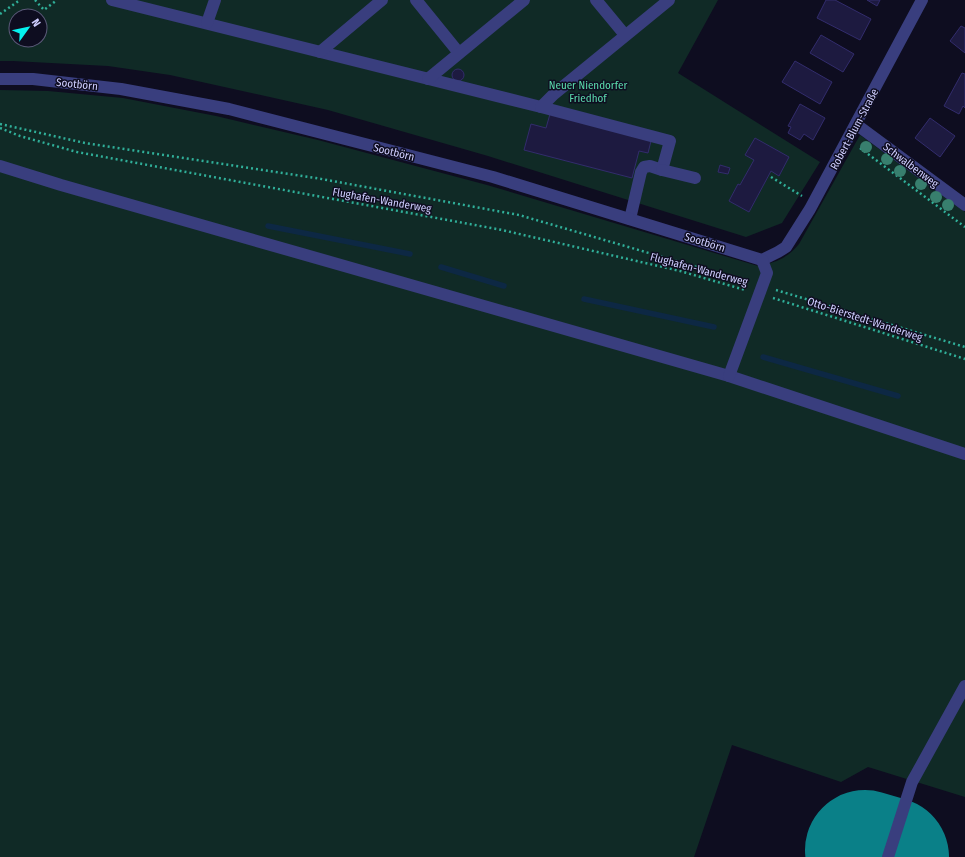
<svg xmlns="http://www.w3.org/2000/svg" width="965" height="857" viewBox="0 0 965 857" font-family="'Fira Sans Condensed',sans-serif">
<rect width="100%" height="100%" fill="#0e0d20"/>
<g fill="#102a26" fill-rule="evenodd">
<path d="M 0,0 L 718,0 L 678,73 L 820,162 L 782,223 L 746,237 L 488,156 L 328,110 L 170,75 L 108,66 L 13,61 L 0,61 ZM 16,16 L 40,16 L 40,40 L 16,40 Z"/>
<path d="M 0,90 L 48,91 L 123,98 L 216,116 L 318,140 L 487,185 L 758,266 C 777,262 786,259 799,244 L 860,135 L 965,212 L 965,797 L 868,767 L 841,782 L 732,745 L 694,857 L 0,857 Z"/>
</g>
<g fill="none" stroke-linecap="round" stroke-linejoin="round">
<g stroke="#0d2844" stroke-width="5.5">
<polyline points="268,226 410,254"/>
<polyline points="441,267 504,286"/>
<polyline points="584,299 714,327"/>
<polyline points="763,357 898,396"/>
</g>
<polyline stroke="#0a8088" stroke-width="120" points="865,850 889,857"/>
</g>
<g fill="#1d1a40" stroke="#322c6c">
<polygon points="826,0 835,0 871,19 860,40 817,18"/>
<polygon points="867,0 880,0 877,6"/>
<polygon points="961,26 965,28 965,53 950,41"/>
<polygon points="821,35 854,54 843,72 810,53"/>
<polygon points="795,61 832,82 820,104 782,82"/>
<circle cx="458" cy="75" r="6"/>
<polygon points="962,73 965,74 965,108 963,106 959,114 944,106"/>
<polygon points="800,104 825,118 813,140 804,134 800,140 788,133 791,127 788,126"/>
<polygon points="550,114 651,141 648,153 639,151 632,178 524,150 531,124 546,128"/>
<polygon points="930,118 955,136 940,157 915,138"/>
<polygon points="755,138 789,157 779,176 771,171 749,212 729,201 738,184 740,185 754,160 745,155"/>
<polygon points="720,165 730,168 728,174 718,172"/>
</g>
<g fill="none" stroke-linecap="round" stroke-linejoin="round">
<g stroke="#30af99" stroke-width="2.5" stroke-dasharray="2 3" stroke-linecap="butt">
<polyline points="35,0 44,10 57,0"/>
<polyline points="0,14 20,0"/>
<polyline points="0,124 85,143 316,178 519,215 748,282"/>
<polyline points="0,128 20,136 77,152 502,230 680,271 745,290"/>
<polyline points="860,148 965,227"/>
<polyline points="771,177 802,196"/>
<polyline points="776,290 965,347"/>
<polyline points="773,298 965,359"/>
</g>
<g stroke="#393e7e" stroke-width="12">
<polyline points="112,0 541,107 670,141 662,170 650,166 644,167 641,172 630,219"/>
<polyline points="416,0 459,53"/>
<polyline points="596,0 625,35"/>
<polyline points="207,23 215,0"/>
<polyline points="320,52 382,0"/>
<polyline points="0,79 33,79 121,89 229,109 493,177 762,260 778,252 786,247 810,209 922,0"/>
<polyline points="428,79 524,0"/>
<polyline points="541,107 554,94 669,0"/>
<polyline points="857,125 965,205"/>
<polyline points="0,166 61,185 729,376 965,454"/>
<polyline points="662,170 695,178"/>
<polyline points="729,376 767,273 762,260"/>
<polyline points="888,857 912,782 965,686"/>
</g>
</g>
<g fill="#387f6e">
<circle cx="866" cy="147" r="6"/>
<circle cx="887" cy="159" r="6"/>
<circle cx="900" cy="171" r="6"/>
<circle cx="921" cy="184" r="6"/>
<circle cx="936" cy="197" r="6"/>
<circle cx="948" cy="205" r="6"/>
</g>
<g text-anchor="middle" stroke-width="3" stroke-linejoin="round" paint-order="stroke">
<g font-size="11" fill="#cecdfe" stroke="#0e0d20">
<text transform="translate(77 84) rotate(6)" y="4">Sootbörn</text>
<text transform="translate(854 129) rotate(-62)" y="4">Robert-Blum-Straße</text>
<text transform="translate(394 152) rotate(14)" y="4">Sootbörn</text>
<text transform="translate(911 165) rotate(37)" y="4">Schwalbenweg</text>
<text transform="translate(382 200) rotate(10)" y="4">Flughafen-Wanderweg</text>
<text transform="translate(705 242) rotate(17)" y="4">Sootbörn</text>
<text transform="translate(699 269) rotate(15)" y="4">Flughafen-Wanderweg</text>
<text transform="translate(865 319) rotate(18)" y="4">Otto-Bierstedt-Wanderweg</text>
</g>
<g font-size="11" fill="#5bdcad" stroke="#0e0d20">
<text x="588" y="89">Neuer Niendorfer<tspan x="588" dy="13">Friedhof</tspan></text>
</g>
</g>
<g transform="translate(28 28) rotate(57)"><circle r="19" fill="#0e0d20" stroke="#5b5a79"/>
<path d="M0-3L7 15L0 10L-7 15Z" fill="#05f2ef"/>
<text y="-6" font-size="11" font-weight="bold" text-anchor="middle" fill="#cecdfe">N</text>
</g>
</svg>
